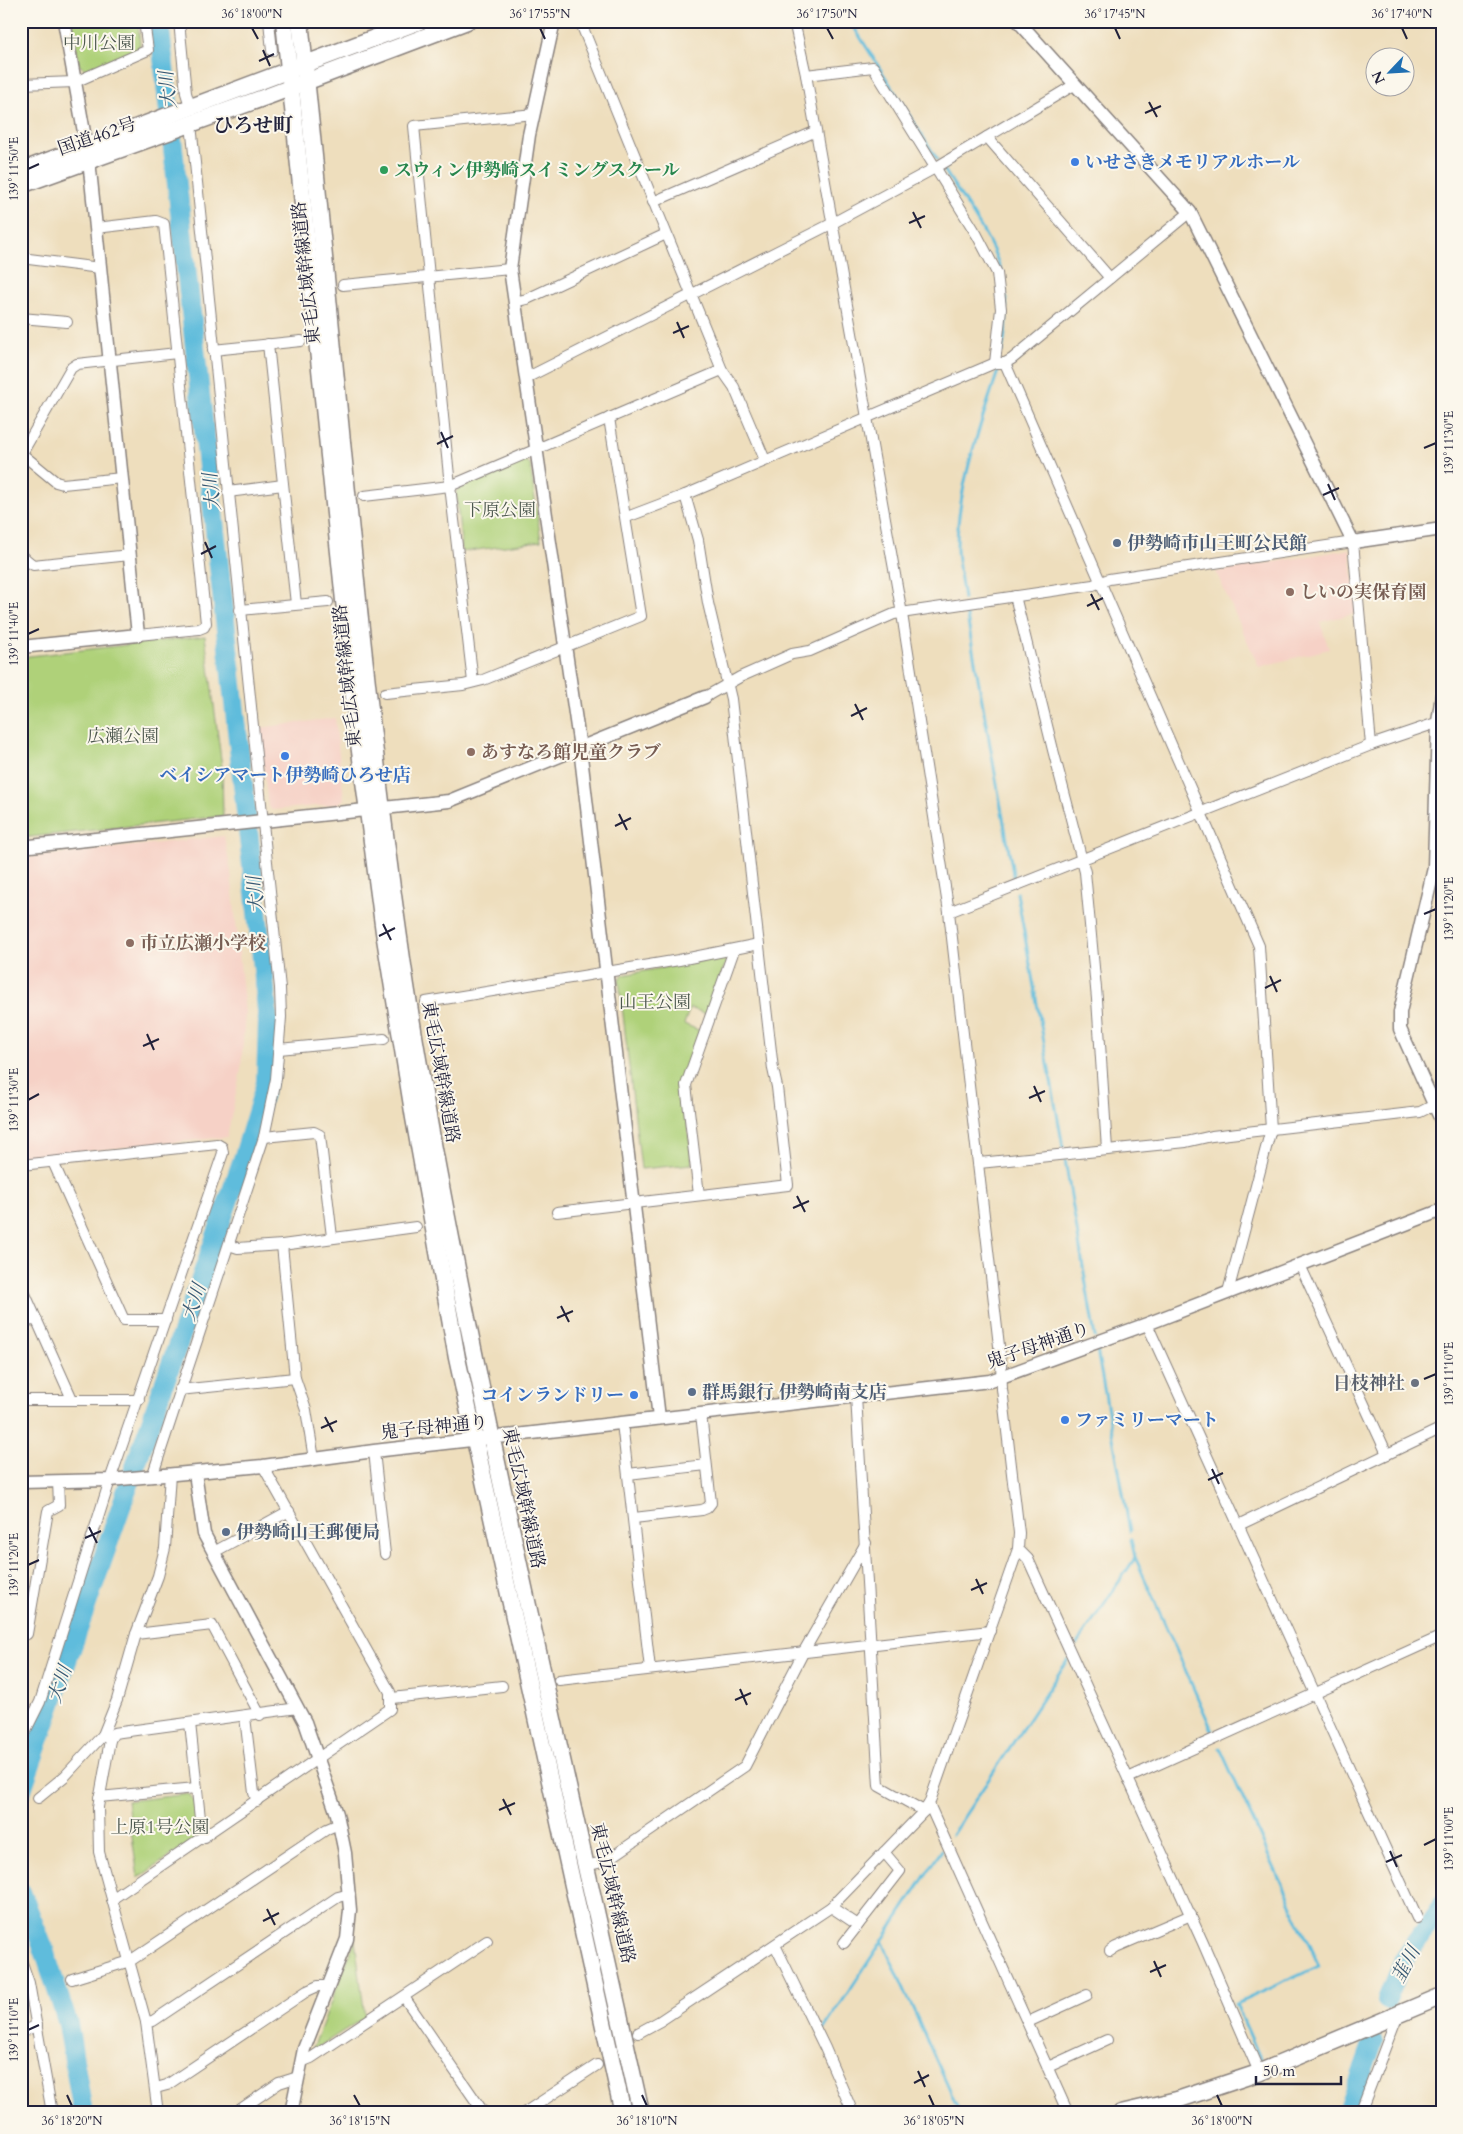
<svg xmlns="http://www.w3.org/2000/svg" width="1463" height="2134" viewBox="0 0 1463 2134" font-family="Cardo,'Noto Serif JP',serif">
<rect width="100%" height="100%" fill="#fbf7ec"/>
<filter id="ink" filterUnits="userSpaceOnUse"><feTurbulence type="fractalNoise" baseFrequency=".02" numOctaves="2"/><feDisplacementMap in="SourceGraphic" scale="10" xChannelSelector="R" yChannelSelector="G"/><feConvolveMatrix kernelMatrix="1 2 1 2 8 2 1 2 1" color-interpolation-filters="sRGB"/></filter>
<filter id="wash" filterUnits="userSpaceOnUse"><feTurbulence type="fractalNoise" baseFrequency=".0096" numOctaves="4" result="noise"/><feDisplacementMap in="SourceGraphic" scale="20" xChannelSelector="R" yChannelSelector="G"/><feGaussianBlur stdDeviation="1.12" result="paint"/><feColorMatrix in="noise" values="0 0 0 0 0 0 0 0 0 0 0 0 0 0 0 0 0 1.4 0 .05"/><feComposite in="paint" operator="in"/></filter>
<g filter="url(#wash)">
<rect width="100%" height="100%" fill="#eedebd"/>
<g fill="#f6d1c6">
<polygon points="1350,549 1357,613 1320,622 1329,649 1259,667 1216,572"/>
<polygon points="335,718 344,799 338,804 272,810 268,806 259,728"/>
<polygon points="224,836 231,872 245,1013 241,1069 227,1137 21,1158 21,858"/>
</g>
<g fill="#afd179" stroke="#687a5a">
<polygon points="72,21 138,21 140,45 136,51 86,70 79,65"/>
<polygon points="524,460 530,464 541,541 462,552 456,492 459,488"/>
<polygon points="205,636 222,767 223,816 21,838 21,657"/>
<polygon points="721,957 726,962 707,1014 690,1008 684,1024 701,1031 683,1084 692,1164 641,1169 619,980 623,975"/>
<path d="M 189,1794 C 198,1803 200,1829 194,1840 L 138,1878 L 127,1801 Z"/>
<polygon points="355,1940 365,2017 312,2051"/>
</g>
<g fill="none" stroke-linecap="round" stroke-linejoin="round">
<g stroke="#5ebcdc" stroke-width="3">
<polyline points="850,21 937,159"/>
<path d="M 945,171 C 986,237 1019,269 1002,351"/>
<path d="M 964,599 C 962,583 958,566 957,550 C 956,492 980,425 998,371"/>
<polyline points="966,611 1014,879"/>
<polyline points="1017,893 1063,1147"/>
<polyline points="1065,1160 1095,1337"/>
<polyline points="1097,1350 1130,1531"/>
<polyline points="1135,1557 1212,1730"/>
<polyline points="1077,1644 1133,1561 1135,1557 1131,1540"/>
<polyline points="1220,1748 1319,1966 1236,2004 1260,2058"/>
<polyline points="952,1835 1067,1661"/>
<polyline points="882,1940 960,2113"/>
<polyline points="822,2032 942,1850"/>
</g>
<g stroke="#5ebcdc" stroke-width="20">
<polyline points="21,1792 244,1156 266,1083 268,1021 261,948 159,21"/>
<polyline points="21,1892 44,1950 68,2024 83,2113"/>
<polyline points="1387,2000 1401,1964 1442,1905"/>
<polyline points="1348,2113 1373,2042"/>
</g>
</g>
</g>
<g filter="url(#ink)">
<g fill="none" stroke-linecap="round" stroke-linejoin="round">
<defs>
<g id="minor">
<polyline points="179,21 186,93 191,109"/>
<polyline points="269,21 272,51"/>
<polyline points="580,21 722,370 734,387 765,460"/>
<polyline points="806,75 873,67 977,235 997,273 1001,309 995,363"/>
<polyline points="21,84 75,82 148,50 144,21"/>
<polyline points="987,137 1110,278"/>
<polyline points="653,202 814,132"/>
<polyline points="96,228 156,221 164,224 206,623 204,627 199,629 138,635"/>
<polyline points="21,258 100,268"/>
<polyline points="343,285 510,269"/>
<polyline points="514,302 527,299 666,234"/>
<polyline points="21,318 67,322"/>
<polyline points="268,344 296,604"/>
<polyline points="213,350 301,341"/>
<polyline points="1005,363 1259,946 1271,1129 1228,1292"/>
<polyline points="526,378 831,224 935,168 1074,85"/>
<polyline points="22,454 56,482 63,484 122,478"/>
<polyline points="21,455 71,368 77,364 177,353"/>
<polyline points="228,492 283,485"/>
<polyline points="364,496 450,486 722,370"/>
<polyline points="627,517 685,495 995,363 1005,363 1012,359 1190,212"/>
<polyline points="21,555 33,565 130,555"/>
<polyline points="1015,596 1053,750 1085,872 1097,999 1107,1149"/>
<polyline points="240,610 328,602"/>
<polyline points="473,682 450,486 414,126 534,114"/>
<polyline points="385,693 463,685 483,680 641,616 609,418"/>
<polyline points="705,697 740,677 792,654 810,651 894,614 1093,585 1109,579 1353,542 1371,745"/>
<polyline points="949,912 1371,745 1442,721"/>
<polyline points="426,1002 679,960 759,944"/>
<polyline points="279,1049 384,1039"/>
<polyline points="264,1137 314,1132 320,1135 332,1237"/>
<polyline points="53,1162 124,1320 166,1320"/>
<polyline points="979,1163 1186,1142 1212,1136 1420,1112 1434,1105 1442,1098"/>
<polyline points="21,1165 217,1144 222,1147 223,1153 110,1480 40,1702 21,1740"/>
<polyline points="699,1195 686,1085 734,950"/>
<polyline points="557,1212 788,1185 777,1087 773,1069 731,699 708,603 698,540 685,495"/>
<polyline points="229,1245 238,1248 282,1245 416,1227"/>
<polyline points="282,1245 295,1378 306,1410 314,1459"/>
<polyline points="1300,1265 1387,1454"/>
<polyline points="21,1285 72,1399"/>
<polyline points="21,1321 37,1320"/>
<polyline points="1147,1324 1417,1918"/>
<polyline points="179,1390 295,1378"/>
<polyline points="856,1396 879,1786 924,1811"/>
<polyline points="21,1400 139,1400"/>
<polyline points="622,1423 650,1669"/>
<polyline points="374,1451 385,1554"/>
<polyline points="628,1474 706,1465"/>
<polyline points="152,1477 264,1137 276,1079 281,1017 280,988 191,124"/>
<polyline points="634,1518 702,1510 707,1508 711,1503 701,1414"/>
<polyline points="1239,1525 1442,1428"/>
<polyline points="1018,1549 1028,1559 1203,1943 1256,2065 1258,2073"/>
<polyline points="214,1552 289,1511"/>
<polyline points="27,1634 48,1511 59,1505 58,1481"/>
<polyline points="136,1634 212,1625 260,1715"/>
<polyline points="559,1680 990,1631"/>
<polyline points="392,1698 502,1686"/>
<polyline points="245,1717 254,1793 257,1801"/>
<polyline points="190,1723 201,1828 205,1837"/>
<polyline points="110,1740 103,1735 117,1700 136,1634 158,1576 165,1548 170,1474"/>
<polyline points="1128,1778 1442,1636"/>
<polyline points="99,1797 196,1788"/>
<polyline points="38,1798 65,1776 103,1735"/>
<polyline points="929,1804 1068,2113"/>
<polyline points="586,1866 606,1861 745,1766 804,1651 866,1543"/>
<polyline points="112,1899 390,1709 390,1692 263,1466"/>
<polyline points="831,1907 858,1925 900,1871 884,1852"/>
<polyline points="844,1943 858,1925"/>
<polyline points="775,1945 825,2048 853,2113"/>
<polyline points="1110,1951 1116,1947 1191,1915"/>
<polyline points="21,1960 29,1983 52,2113"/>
<polyline points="72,1979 130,1961 327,1829 339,1824"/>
<polyline points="404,1997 484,2113"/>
<polyline points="146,2022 153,2021 338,1897 350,1894"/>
<polyline points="1028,2022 1087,1995"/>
<polyline points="21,2033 37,2025"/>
<polyline points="638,2033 660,2021 831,1907 924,1811 929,1804 1018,1549 1019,1533 1002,1389 1001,1363 949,912 902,614 806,75 794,21"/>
<polyline points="301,2062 311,2058 487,1941"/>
<polyline points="1048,2067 1107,2040"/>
<polyline points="156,2088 167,2085 307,1991 318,1986 329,1986"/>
<polyline points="158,2113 146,2022 99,1852 98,1807 110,1740 114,1733 298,1708"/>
<polyline points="235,2113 279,2083 298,2077"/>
<polyline points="524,2113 597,2065"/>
<polyline points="1360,2113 1398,2014"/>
</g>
<g id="tertiary">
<polyline points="554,21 529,135 510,269 580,748 659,1418"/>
<polyline points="1018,21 1190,212 1353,542 1442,529"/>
<polyline points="21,647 138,635 89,160 64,21"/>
<polyline points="1442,695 1438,722 1434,868 1400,1012 1400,1029 1442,1122"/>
<polyline points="21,847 449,801 705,697"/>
<polyline points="195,1473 204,1534 305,1722 337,1814 345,1853 350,1910 347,1939 304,2049 291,2113"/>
<polyline points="21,1482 110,1480 263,1466 374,1451 990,1381 1147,1324 1442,1210"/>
</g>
<polyline id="primary" points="1121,2113 1177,2100 1258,2073 1442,1996"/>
<g id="trunk">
<polyline points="284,21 358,736 384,932 414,1118 457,1358 623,2113"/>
<path d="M 300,21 C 335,343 358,666 406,986 C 425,1109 449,1231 474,1353 C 526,1607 585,1859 641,2113"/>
<polyline points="21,171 420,21"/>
<polyline points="21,185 271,95 467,21"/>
</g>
</defs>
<use href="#minor" stroke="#88807c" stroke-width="12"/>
<use href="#tertiary" stroke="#88807c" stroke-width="15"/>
<use href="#primary" stroke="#88807c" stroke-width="19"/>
<use href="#trunk" stroke="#88807c" stroke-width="19"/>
<use href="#minor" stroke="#fff" stroke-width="10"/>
<use href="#tertiary" stroke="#fff" stroke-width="12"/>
<use href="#primary" stroke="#fff" stroke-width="16"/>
<use href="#trunk" stroke="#fff" stroke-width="16"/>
</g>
</g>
<path fill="none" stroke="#22223b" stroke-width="2" d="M 252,28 L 258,39M 540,28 L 545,39M 827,28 L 833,39M 1115,28 L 1120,39M 1402,28 L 1407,39M 263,50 L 270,66M 259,61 L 274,54M 1149,102 L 1157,117M 1145,113 L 1161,106M 28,169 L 39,164M 913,212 L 921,228M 909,223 L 925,216M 677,322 L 684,338M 673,333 L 689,326M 441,432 L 448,448M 437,444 L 453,436M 1424,448 L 1436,443M 1328,484 L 1335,500M 1323,495 L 1339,488M 205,542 L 212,558M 201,554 L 216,546M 1091,594 L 1099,610M 1087,606 L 1103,598M 28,634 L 39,629M 855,704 L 863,720M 851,716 L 867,708M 619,814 L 627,830M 615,826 L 631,818M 1424,914 L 1436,909M 383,924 L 391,940M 379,936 L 395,928M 1270,976 L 1277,992M 1265,988 L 1281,980M 147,1034 L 154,1050M 143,1046 L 159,1039M 1034,1086 L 1041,1102M 1029,1098 L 1045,1091M 28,1100 L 39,1094M 797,1196 L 805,1212M 793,1208 L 809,1201M 561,1306 L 569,1322M 557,1318 L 573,1311M 1424,1379 L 1436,1374M 325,1417 L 333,1432M 321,1428 L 337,1421M 1212,1469 L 1219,1484M 1208,1480 L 1223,1473M 89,1527 L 97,1543M 85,1538 L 101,1531M 28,1565 L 39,1560M 976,1579 L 983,1594M 971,1590 L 987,1583M 740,1689 L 747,1705M 735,1700 L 751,1693M 503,1799 L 511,1815M 499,1810 L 515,1803M 1424,1845 L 1436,1839M 1390,1851 L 1397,1867M 1386,1862 L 1402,1855M 267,1909 L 275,1925M 263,1921 L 279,1913M 1154,1961 L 1161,1977M 1150,1972 L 1166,1965M 28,2030 L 39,2025M 918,2071 L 925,2087M 914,2083 L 929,2075M 67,2095 L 72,2106M 354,2095 L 360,2106M 642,2095 L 647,2106M 929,2095 L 934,2106M 1217,2095 L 1222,2106"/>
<g fill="#3f7fe0" stroke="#fbf7ec" stroke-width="2">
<circle cx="1075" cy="162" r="5"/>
<circle cx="285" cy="756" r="5"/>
<circle cx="634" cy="1395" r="5"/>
<circle cx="1065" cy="1420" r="5"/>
</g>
<circle fill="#2e9e5b" stroke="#fbf7ec" stroke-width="2" cx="384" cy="170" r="5"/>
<g fill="#5c6f8a" stroke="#fbf7ec" stroke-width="2">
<circle cx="1117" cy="543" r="5"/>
<circle cx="692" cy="1392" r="5"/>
<circle cx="226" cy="1532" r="5"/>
</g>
<g fill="#8d6e63" stroke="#fbf7ec" stroke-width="2">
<circle cx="1290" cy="592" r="5"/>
<circle cx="471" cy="752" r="5"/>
<circle cx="130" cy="943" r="5"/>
</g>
<circle fill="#6b7280" stroke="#fbf7ec" stroke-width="2" cx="1415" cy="1383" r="5"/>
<g text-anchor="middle" stroke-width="4" stroke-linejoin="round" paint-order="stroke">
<g font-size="18" fill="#4c574e" stroke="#fbf7ec">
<text x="99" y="49">中川公園</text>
<text x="500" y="516">下原公園</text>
<text x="123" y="742">広瀬公園</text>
<text x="655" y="1008">山王公園</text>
<text x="160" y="1833">上原1号公園</text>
</g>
<g font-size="18" fill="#22223b" stroke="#fbf7ec">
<text transform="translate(97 136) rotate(-19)" y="6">国道462号</text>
<text transform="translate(306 273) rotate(-96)" y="6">東毛広域幹線道路</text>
<text transform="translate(347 676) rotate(-96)" y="6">東毛広域幹線道路</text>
<text transform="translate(441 1072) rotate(80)" y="6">東毛広域幹線道路</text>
<text transform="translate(1038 1345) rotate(-19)" y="6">鬼子母神通り</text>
<text transform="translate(434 1427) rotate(-6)" y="6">鬼子母神通り</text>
<text transform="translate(524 1498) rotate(78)" y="6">東毛広域幹線道路</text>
<text transform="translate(613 1893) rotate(77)" y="6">東毛広域幹線道路</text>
</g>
<g font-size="18" font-weight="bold" fill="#366cbe" stroke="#fbf7ec" text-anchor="start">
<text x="1085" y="168">いせさきメモリアルホール</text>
<text x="285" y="781" text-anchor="middle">ベイシアマート伊勢崎ひろせ店</text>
<text x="624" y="1401" text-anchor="end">コインランドリー</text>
<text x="1075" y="1426">ファミリーマート</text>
</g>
<g font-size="18" font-weight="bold" fill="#27864d" stroke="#fbf7ec" text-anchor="start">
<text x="394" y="176">スウィン伊勢崎スイミングスクール</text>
</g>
<g font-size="18" font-weight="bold" fill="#4e5e75" stroke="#fbf7ec" text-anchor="start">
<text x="1127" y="549">伊勢崎市山王町公民館</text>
<text x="702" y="1398">群馬銀行 伊勢崎南支店</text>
<text x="236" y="1538">伊勢崎山王郵便局</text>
</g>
<g font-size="18" font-weight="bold" fill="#785e54" stroke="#fbf7ec" text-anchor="start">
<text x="1300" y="598">しいの実保育園</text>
<text x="481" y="758">あすなろ館児童クラブ</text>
<text x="140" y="949">市立広瀬小学校</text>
</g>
<g font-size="18" font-weight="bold" fill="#5b616d" stroke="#fbf7ec" text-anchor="end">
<text x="1405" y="1389">日枝神社</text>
</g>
<g font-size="19" font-style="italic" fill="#375873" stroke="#fbf7ec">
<text transform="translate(167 90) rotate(-96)" y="7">大川</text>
<text transform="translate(211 492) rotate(-96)" y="7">大川</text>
<text transform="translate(255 895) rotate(-96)" y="7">大川</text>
<text transform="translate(193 1302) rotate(-71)" y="7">大川</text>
<text transform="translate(59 1684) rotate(-71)" y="7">大川</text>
<text transform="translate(1405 1964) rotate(-62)" y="7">韮川</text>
</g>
<g font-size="20" font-weight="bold" fill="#22223b" stroke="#fbf7ec">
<text x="253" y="132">ひろせ町</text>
</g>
</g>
<rect width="1463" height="2134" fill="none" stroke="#fbf7ec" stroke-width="55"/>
<g transform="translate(1390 72) rotate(245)"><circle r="24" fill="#fbf7ec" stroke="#a4a2a5"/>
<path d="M0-4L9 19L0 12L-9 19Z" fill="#1f6fb2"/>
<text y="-8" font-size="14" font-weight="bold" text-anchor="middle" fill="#22223b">N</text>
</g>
<path d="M1256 2076v8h85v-8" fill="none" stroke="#22223b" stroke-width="2.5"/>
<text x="1263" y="2076" font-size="15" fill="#22223b" stroke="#fbf7ec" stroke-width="4" paint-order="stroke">50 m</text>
<rect x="28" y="28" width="1408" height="2078" fill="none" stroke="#22223b" stroke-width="2"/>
<g font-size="12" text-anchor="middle" fill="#22223b">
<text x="252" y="18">36°18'00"N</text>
<text x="540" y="18">36°17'55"N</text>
<text x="827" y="18">36°17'50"N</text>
<text x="1115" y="18">36°17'45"N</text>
<text x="1402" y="18">36°17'40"N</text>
<text transform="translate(14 169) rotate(-90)" y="4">139°11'50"E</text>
<text transform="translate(1449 443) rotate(-90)" y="4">139°11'30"E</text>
<text transform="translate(14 634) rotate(-90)" y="4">139°11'40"E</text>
<text transform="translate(1449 909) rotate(-90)" y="4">139°11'20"E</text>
<text transform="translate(14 1100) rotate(-90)" y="4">139°11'30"E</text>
<text transform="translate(1449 1374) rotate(-90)" y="4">139°11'10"E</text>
<text transform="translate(14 1565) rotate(-90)" y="4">139°11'20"E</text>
<text transform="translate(1449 1839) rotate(-90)" y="4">139°11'00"E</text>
<text transform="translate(14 2030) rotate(-90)" y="4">139°11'10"E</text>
<text x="72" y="2125">36°18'20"N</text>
<text x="360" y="2125">36°18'15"N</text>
<text x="647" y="2125">36°18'10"N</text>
<text x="934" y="2125">36°18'05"N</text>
<text x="1222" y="2125">36°18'00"N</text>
</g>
</svg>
